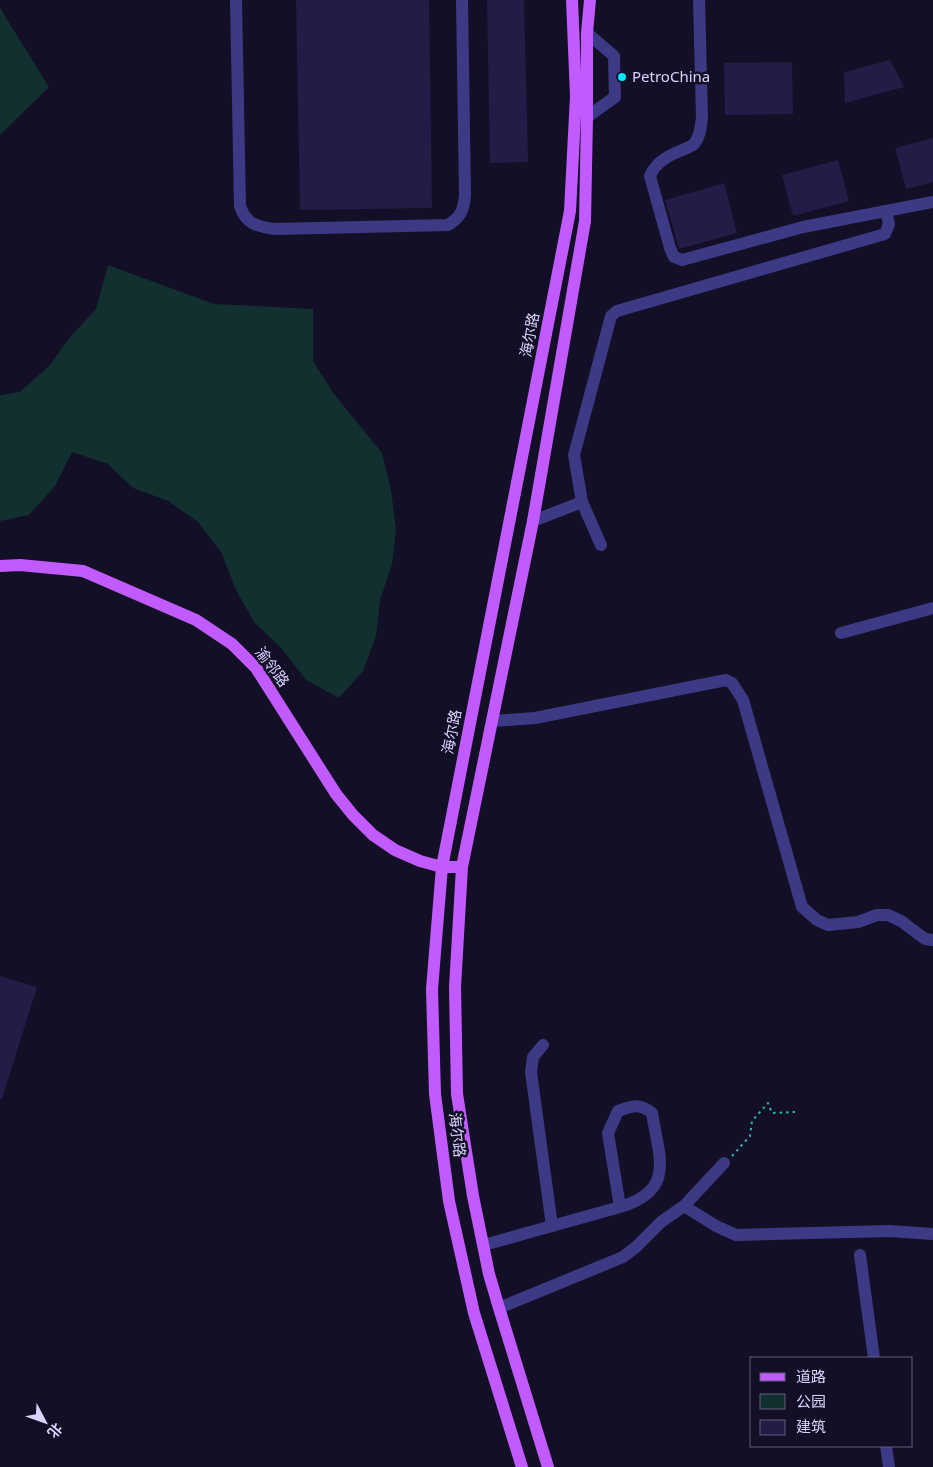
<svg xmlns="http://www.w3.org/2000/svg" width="933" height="1467" viewBox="0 0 933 1467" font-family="'Noto Sans','Noto Sans SC',sans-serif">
<rect width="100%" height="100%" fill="#130f26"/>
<g fill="#12302f">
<polygon points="0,8 49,87 0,135"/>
<polygon points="108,265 214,304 313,309 313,361 334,394 382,453 391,490 396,529 392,564 380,600 376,636 363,671 339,698 306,680 282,649 254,622 236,590 221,552 198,522 168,501 133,488 108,464 72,452 55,486 29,515 0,521 0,395 20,392 49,366 71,336 96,309"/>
</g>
<g fill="#241b47">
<polygon points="296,0 429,0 432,208 300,210"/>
<polygon points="487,0 524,0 528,162 490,163"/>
<polygon points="890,60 904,87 845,103 844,72"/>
<polygon points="792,62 793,114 725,115 724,63"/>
<polygon points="933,138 933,182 906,189 895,148"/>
<polygon points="838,160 849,201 793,216 782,175"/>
<polygon points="724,183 737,233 679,249 665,200"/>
<polygon points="0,976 37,987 2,1099 0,1099"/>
</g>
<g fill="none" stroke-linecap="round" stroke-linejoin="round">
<polyline stroke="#2fb8b0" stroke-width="2" stroke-dasharray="2.5 4" stroke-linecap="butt" points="732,1156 750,1136 752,1121 768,1103 772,1113 795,1112"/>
<g stroke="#3d3a85" stroke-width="12">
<path d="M 236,0 L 240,206 C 246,224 256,226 274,229 L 448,225 C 460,218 464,210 465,195 L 462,0"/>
<path d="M 699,0 L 702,118 C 701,126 700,137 694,144 C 691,147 684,149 680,151 C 667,156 655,163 650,176 L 670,248 L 674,257 L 682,260 L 803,227 L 933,202"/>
<polyline points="587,33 614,56 615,97 587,117"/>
<polyline points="533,521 582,502"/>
<polyline points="601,545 582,502 574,455 611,316 617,311 885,234 889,224 886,211"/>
<polyline points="841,633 933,608"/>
<polyline points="493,721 535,718 726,680 732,683 743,700 802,907 817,920 828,925 858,922 877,915 888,915 901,921 925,939 933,940"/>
<polyline points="543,1045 533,1057 531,1072 552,1226"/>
<polyline points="684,1206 716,1226 736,1235 890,1231 933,1234"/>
<path d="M 484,1245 L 620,1207 C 676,1190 659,1158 652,1113 C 639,1103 632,1106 618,1111 L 608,1133 L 620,1207"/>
<polyline points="860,1255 874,1358"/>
<polyline points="499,1308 623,1257 636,1247 661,1222 684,1206 724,1163"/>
<polyline points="886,1446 889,1467"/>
</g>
<g stroke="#c25bff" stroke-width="12">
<polyline points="0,566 20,565 83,571 196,620 232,644 256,668 336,794 353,815 373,835 395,850 420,861 442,867 462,867"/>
<polyline points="522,1467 474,1313 449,1201 435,1094 432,989 442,867 570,211 576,96 572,0"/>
<polyline points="548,1467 499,1308 489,1274 473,1196 457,1094 455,987 462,867 533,521 585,221 587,117 587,33 590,0"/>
</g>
</g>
<circle fill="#00e5ff" stroke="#130f26" stroke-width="2" cx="622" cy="77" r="5"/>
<g text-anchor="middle" stroke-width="5" stroke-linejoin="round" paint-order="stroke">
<g font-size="15" fill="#d9d4ff" stroke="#130f26" text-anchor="start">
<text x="632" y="82">PetroChina</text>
</g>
<g font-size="15" fill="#d9d4ff" stroke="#130f26">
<text transform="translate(530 335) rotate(-79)" y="5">海尔路</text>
<text transform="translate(272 667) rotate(53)" y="5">渝邻路</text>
<text transform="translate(452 732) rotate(-79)" y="5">海尔路</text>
<text transform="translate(457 1135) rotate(83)" y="5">海尔路</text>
</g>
</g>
<rect x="750" y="1357" width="162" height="90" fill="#130f26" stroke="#625e7d"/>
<rect x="760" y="1373" width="25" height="8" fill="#c25bff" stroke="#625e7d"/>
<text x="796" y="1382" font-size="15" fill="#d9d4ff">道路</text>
<rect x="760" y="1394" width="25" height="15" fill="#12302f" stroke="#625e7d"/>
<text x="796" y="1407" font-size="15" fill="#d9d4ff">公园</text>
<rect x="760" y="1420" width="25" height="15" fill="#241b47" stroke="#625e7d"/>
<text x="796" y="1432" font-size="15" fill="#d9d4ff">建筑</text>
<g transform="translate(45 1422) rotate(131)" stroke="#130f26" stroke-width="4" paint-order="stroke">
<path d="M0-4L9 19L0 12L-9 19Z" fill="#d9d4ff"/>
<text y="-8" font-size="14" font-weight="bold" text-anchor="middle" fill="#d9d4ff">北</text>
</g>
</svg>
